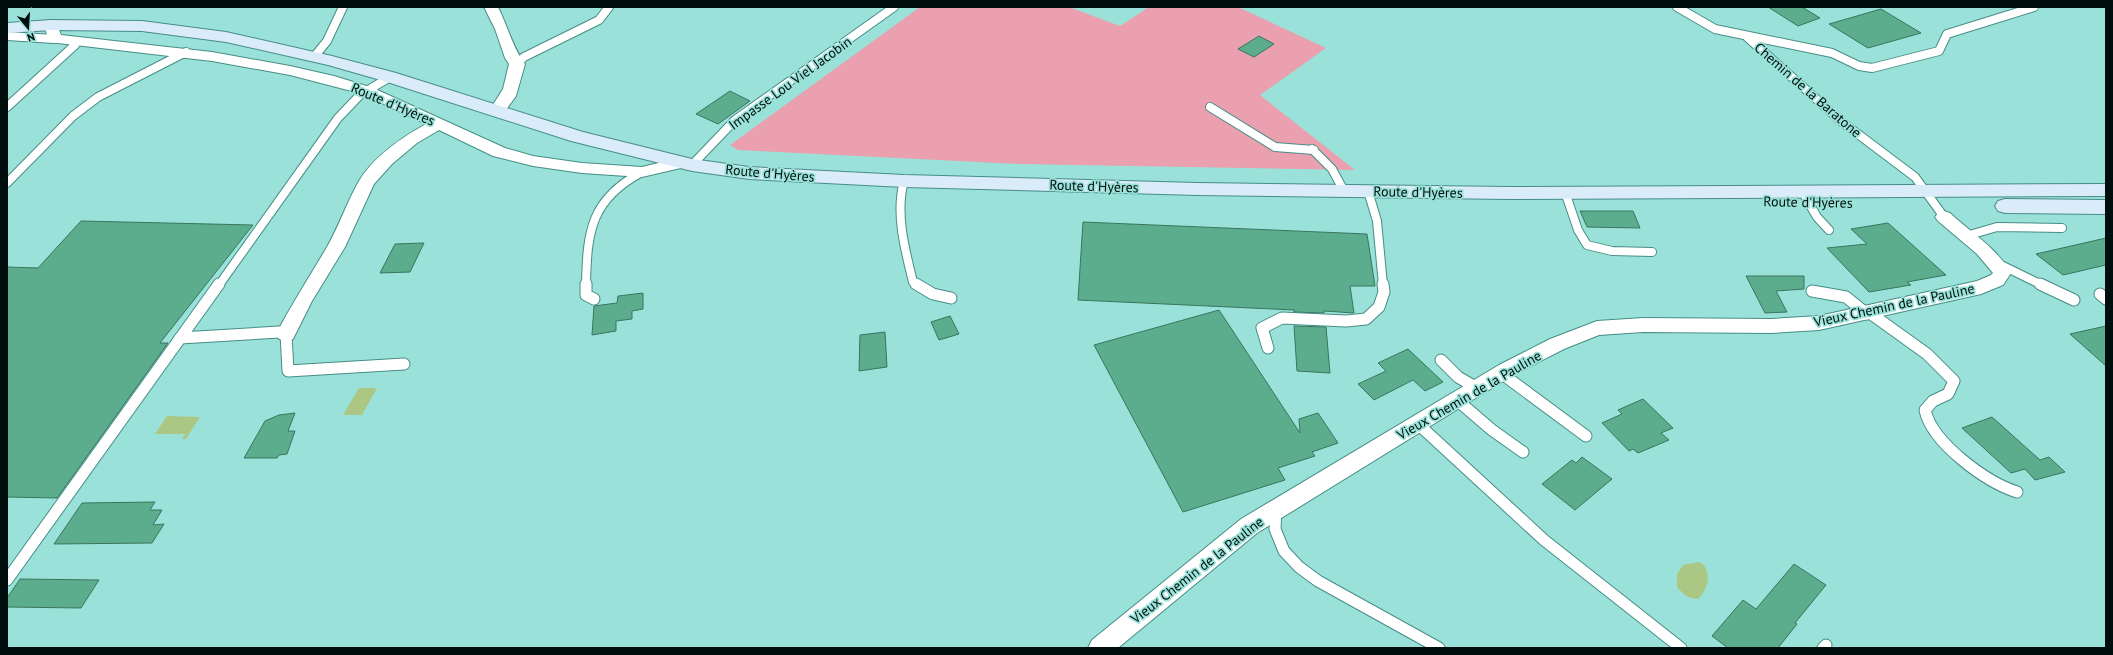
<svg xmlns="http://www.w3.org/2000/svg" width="2113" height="655" viewBox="0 0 2113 655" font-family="'PT Sans',sans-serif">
<rect width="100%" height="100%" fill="#9ae2d9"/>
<polygon fill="#eaa0ae" points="920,7 1069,7 1120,26 1149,7 1238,7 1326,48 1260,95 1355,170 1020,164 738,150 730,145"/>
<g fill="#acc784">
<polygon points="359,388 377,388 362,415 343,415"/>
<polygon points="167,416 200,417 186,439 182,439 185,434 155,434"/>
<path d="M 1699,562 L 1704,565 C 1711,577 1708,589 1698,599 C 1688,599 1683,594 1677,587 L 1677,574 L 1683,565 Z"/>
</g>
<g fill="#5bad8d" stroke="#39755e">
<polygon points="1768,7 1802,7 1820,18 1798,26"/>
<polygon points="1881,9 1921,33 1868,48 1829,24"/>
<polygon points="1259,36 1274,44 1254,57 1238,49"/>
<polygon points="730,91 750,101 718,124 696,114"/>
<polygon points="1580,211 1633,211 1640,228 1587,227"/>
<polygon points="81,221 253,225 160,343 168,343 57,498 7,497 7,267 38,268"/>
<polygon points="1083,222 1367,234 1375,286 1350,286 1354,313 1324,311 1324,313 1294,312 1294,310 1078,300"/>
<polygon points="1888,223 1946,275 1907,282 1911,285 1869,292 1827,248 1867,244 1851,229"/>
<polygon points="2106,238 2106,265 2063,275 2036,254"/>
<polygon points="424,243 410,272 380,273 395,244"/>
<polygon points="1746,276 1804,276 1804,289 1776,291 1787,312 1765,313"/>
<polygon points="643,293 643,309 632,311 632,319 616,321 616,331 592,335 594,306 617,303 618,296"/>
<polygon points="1219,310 1300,433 1299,419 1318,413 1338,443 1312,452 1315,456 1278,468 1285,480 1183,512 1094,345"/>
<polygon points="950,316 959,334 939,340 931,322"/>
<polygon points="1294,326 1326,327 1330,373 1297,371"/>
<polygon points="2106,326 2106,366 2070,334"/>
<polygon points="885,332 887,367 859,371 860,335"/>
<polygon points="1408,349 1443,382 1425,391 1413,380 1374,400 1358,384 1386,371 1378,363"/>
<polygon points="1643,399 1673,428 1661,433 1669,440 1638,453 1633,449 1629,451 1602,423 1622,414 1618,410"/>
<polygon points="295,413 288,431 295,431 287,454 279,455 277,458 244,458 265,421 279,415"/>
<polygon points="1992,417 2040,460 2049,457 2065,472 2035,480 2025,469 2011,473 1962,428"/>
<polygon points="1582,457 1612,479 1575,510 1542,484 1572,460 1576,463"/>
<polygon points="155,502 150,510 162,510 153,525 164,524 152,543 54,544 82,503"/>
<polygon points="1794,564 1826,585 1795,623 1797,624 1778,648 1728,648 1712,636 1743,600 1756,609"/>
<polygon points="20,579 99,580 81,608 7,607 7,598"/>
</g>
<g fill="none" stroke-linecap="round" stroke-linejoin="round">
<defs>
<g id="service-far1">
<polyline points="1677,7 1715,29 1832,53 1859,66 1872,68 1939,51 1947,34 2034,7"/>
<polyline points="7,36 54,39"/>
<polyline points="1747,37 1842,122 1915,177 1944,217"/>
<polyline points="314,57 327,41 343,7"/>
<polyline points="517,64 524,57 599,20 609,7"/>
<polyline points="7,107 75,45 77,41"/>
<polyline points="1210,107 1275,147 1314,150"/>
<polyline points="1312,149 1332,169 1344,191"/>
<polyline points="692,165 735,120 894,7"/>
<path d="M 904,181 C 895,213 905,250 913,282 L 918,285"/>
<polyline points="7,183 73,116 98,97 186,52"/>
<polyline points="1368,191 1377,221 1383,285"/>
<polyline points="1802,191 1817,217 1829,230"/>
<polyline points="1565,192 1578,230 1587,245 1612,251 1652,252"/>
<polyline points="1966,236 1997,227 2062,228"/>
<polyline points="1997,263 2042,285"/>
<polyline points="219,285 338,118 360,95 390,77"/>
<path d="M 586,285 C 587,231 591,199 642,172"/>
</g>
<g id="service">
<polyline points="586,284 586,295 594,299"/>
<polyline points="916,284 933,294 951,298"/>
<polyline points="2040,284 2074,300"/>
<polyline points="1812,291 1846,297 1867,314"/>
<polyline points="2100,294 2106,299"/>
<path d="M 1870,313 L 1927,354 L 1954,381 L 1948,394 L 1933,401 L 1925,410 C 1932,443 1986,482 2017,492"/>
<polyline points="180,338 279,332 286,334 288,371 404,364"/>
<polyline points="1268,348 1262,328 1282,318 1346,321 1366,319 1379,307 1384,292 1383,284"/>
<polyline points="1441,360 1458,377 1477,388"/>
<polyline points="1501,373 1586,436"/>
<polyline points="1457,400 1492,430 1523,452"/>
<polyline points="1418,424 1544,540 1681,648"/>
<polyline points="1276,510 1275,529 1284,551 1299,567 1318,581 1439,648"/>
<polyline points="7,580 219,284"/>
<polyline points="1823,648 1826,645"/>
</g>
<g id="minor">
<path d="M 484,7 L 498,7 C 507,25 513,48 525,64 L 516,96 L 503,114 L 491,114 L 489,111 L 503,89 L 509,64 L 505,58 L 495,29 Z"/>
<path d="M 51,21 L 56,22 L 61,35 L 212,52 L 290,66 L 334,76 L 373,88 L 505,148 L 533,156 L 582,163 L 642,167 L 679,158 L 685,159 L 687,163 L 685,167 L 642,177 L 582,173 L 533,166 L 493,156 L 439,130 L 417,143 L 392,164 L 374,184 L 345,247 L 312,301 L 293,339 L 286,341 L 279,339 L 276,334 C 292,304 310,276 327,247 C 339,226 347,202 359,181 C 374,156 401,138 426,124 L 363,94 L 290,75 L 212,61 L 49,42 L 44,25 L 46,22 Z"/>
<path d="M 1944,211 L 1950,213 C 1971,233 1996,247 2011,273 L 2003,285 L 1981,294 L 1819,330 L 1772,333 L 1643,332 L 1599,335 L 1564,349 L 1513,375 L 1257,533 L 1118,648 L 1088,648 L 1092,640 L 1241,519 L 1499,365 L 1550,339 L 1597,321 L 1643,318 L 1772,319 L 1819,316 L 1977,281 L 1991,275 L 1993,273 L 1977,254 L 1938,221 L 1935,217 L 1938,213 Z"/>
</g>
<g id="secondary">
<polygon points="51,20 142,21 226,32 332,56 396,73 583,132 692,159 749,167 904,175 1197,183 1510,187 2106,184 2106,196 1510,199 1197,195 904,187 749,179 692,171 571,141 384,81 328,65 226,42 142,31 51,30 7,33 7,23"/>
<polygon points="2005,199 2106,200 2106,214 2005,213 1998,211 1995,206 1998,201"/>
</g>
</defs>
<use href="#service-far1" stroke="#468d86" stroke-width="10"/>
<use href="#service" stroke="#468d86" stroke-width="13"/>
<use href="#minor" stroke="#468d86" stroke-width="2"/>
<use href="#secondary" stroke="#468d86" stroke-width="2"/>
<use href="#service-far1" stroke="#fff" stroke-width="8"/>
<use href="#service" stroke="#fff" stroke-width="11"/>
<use href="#minor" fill="#fff" fill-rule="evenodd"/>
<use href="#secondary" fill="#daebfa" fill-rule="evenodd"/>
</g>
<g text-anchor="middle" stroke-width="3.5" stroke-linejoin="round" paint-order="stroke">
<g font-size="14" fill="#000f0d" stroke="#9ae2d9">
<text transform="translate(790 83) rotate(-36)" y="5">Impasse Lou Viel Jacobin</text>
<text transform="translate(1808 90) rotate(41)" y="5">Chemin de la Baratone</text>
<text transform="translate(393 104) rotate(23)" y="5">Route d'Hyères</text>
<text transform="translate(770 173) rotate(5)" y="5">Route d'Hyères</text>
<text transform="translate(1094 186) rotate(2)" y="5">Route d'Hyères</text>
<text transform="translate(1418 192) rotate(1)" y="5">Route d'Hyères</text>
<text transform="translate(1808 202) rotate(1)" y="5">Route d'Hyères</text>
<text transform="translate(1894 305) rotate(-12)" y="5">Vieux Chemin de la Pauline</text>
<text transform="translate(1469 395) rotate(-30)" y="5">Vieux Chemin de la Pauline</text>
<text transform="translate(1197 570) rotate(-38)" y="5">Vieux Chemin de la Pauline</text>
</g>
</g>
<rect width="2113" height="655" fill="none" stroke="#000f0d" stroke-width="16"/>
<g transform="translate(28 28) rotate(162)" stroke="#9ae2d9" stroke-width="3" paint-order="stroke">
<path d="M0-3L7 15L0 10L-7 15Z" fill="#000f0d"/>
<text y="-6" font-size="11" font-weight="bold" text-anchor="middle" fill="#000f0d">N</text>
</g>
</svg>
